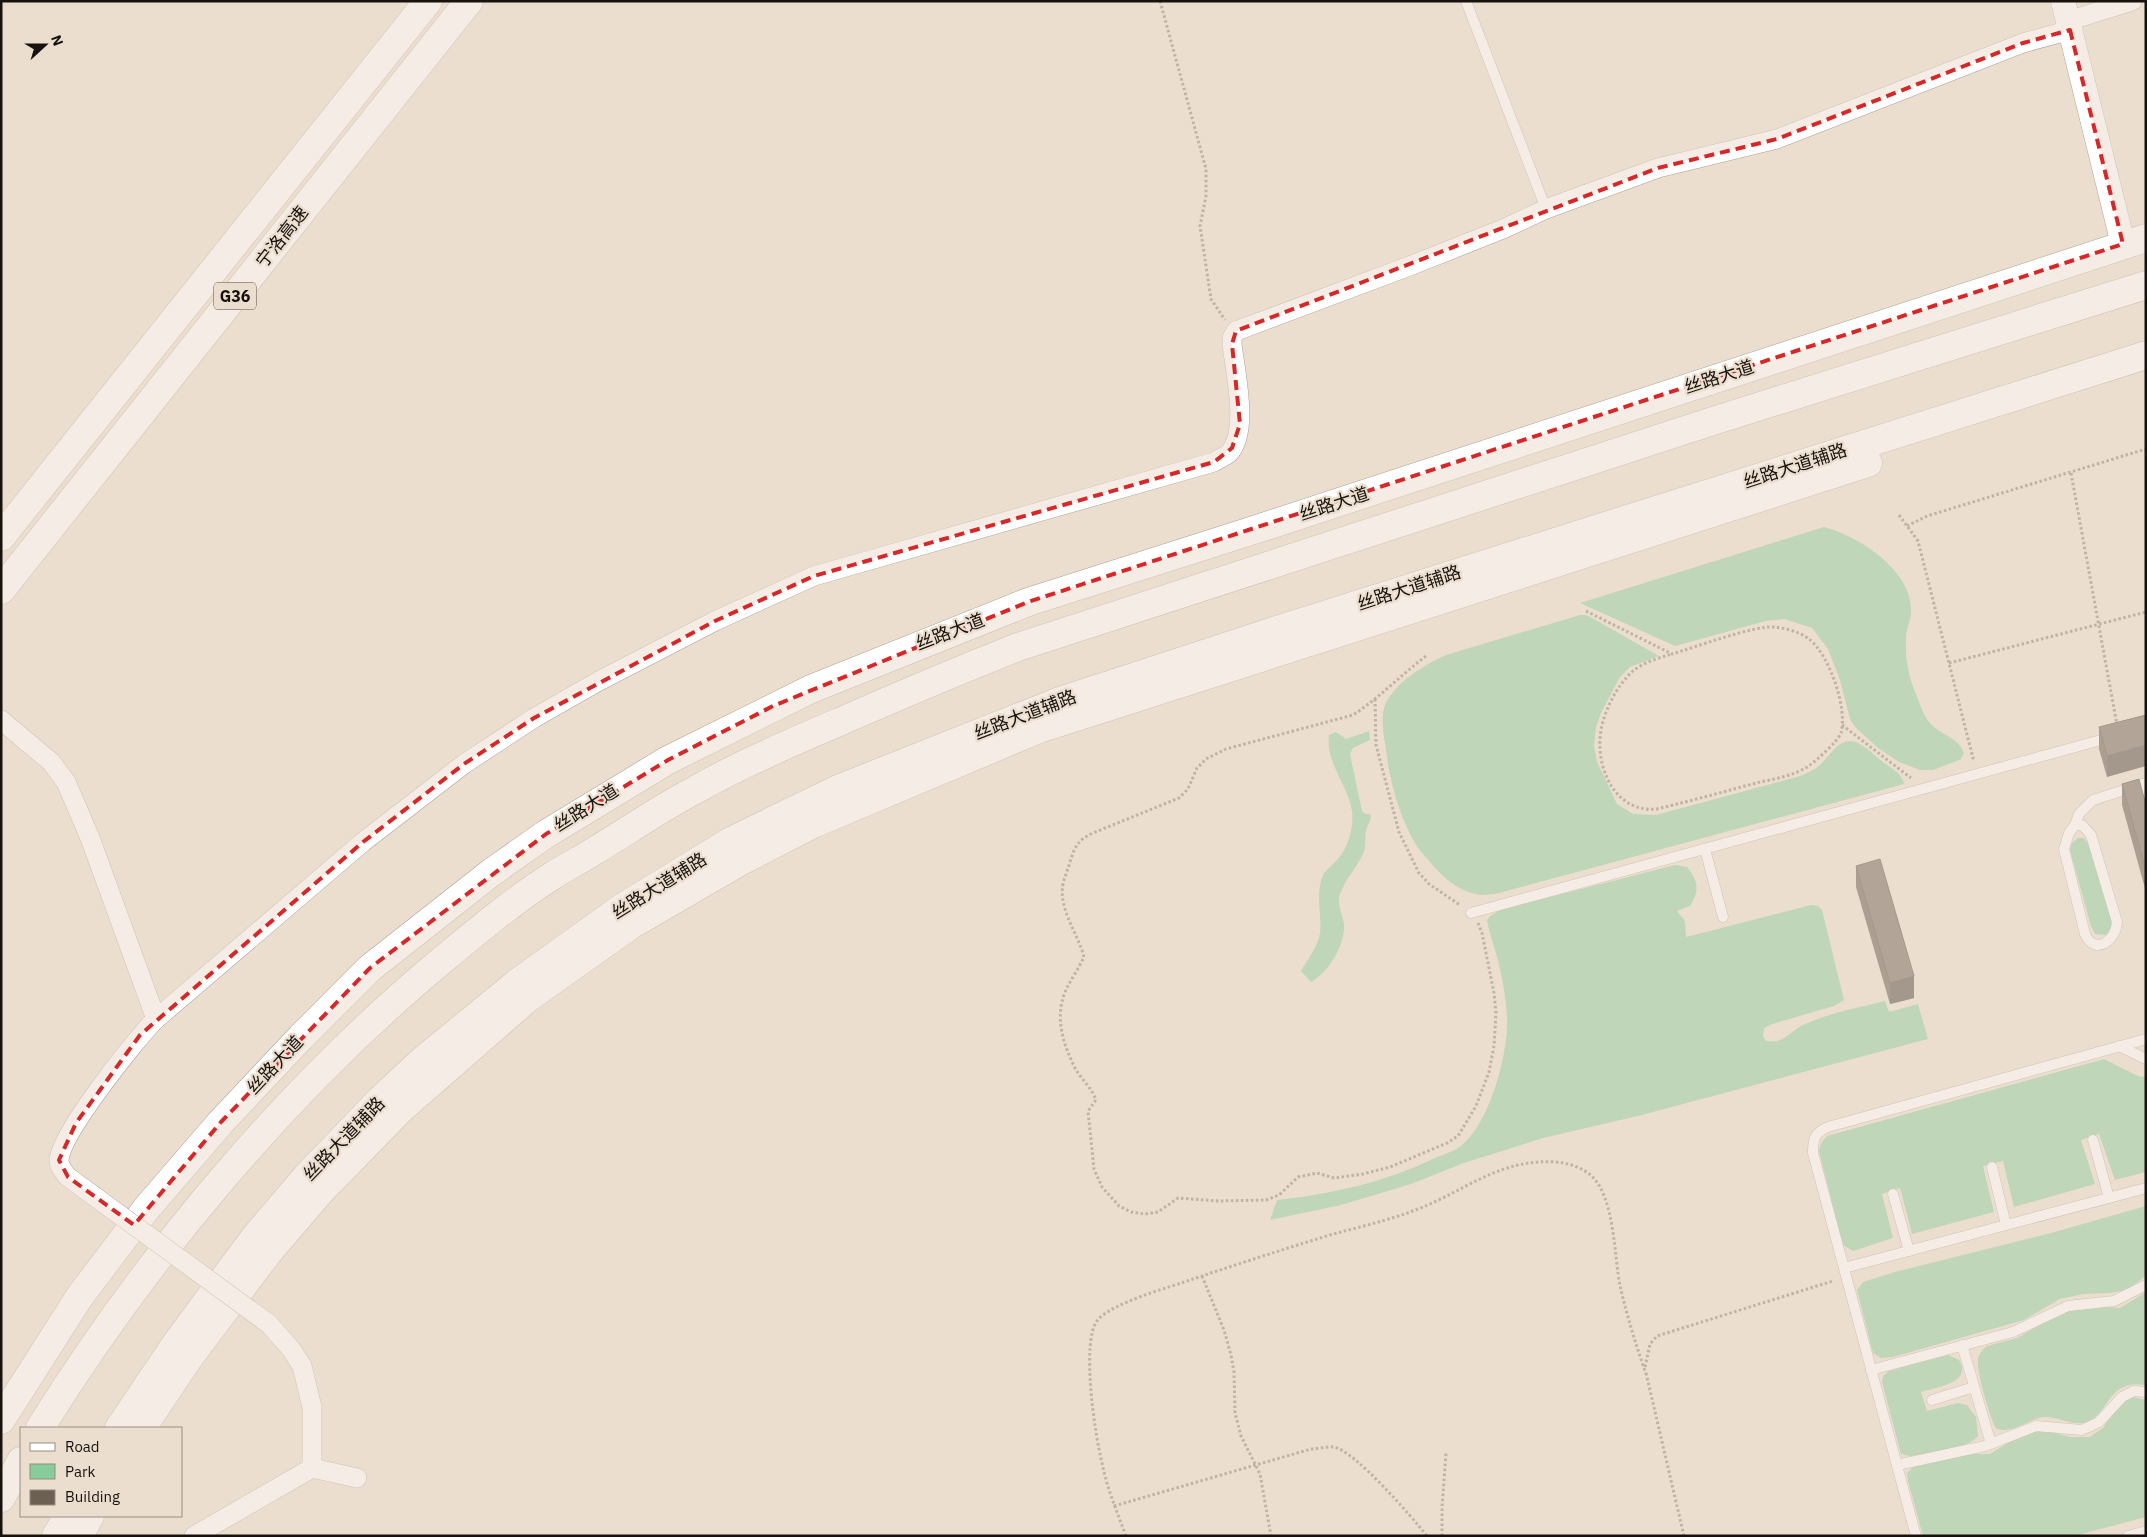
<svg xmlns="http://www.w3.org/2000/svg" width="2147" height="1537" viewBox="0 0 2147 1537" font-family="'IBM Plex Sans','Noto Sans SC',sans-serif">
<rect width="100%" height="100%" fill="#ecdecf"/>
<g fill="#87cc9b">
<path d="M 1824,527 C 1858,536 1913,570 1911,612 C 1911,620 1906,629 1906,638 C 1905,657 1908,676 1916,694 C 1920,704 1924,719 1934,727 C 1945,736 1959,739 1964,753 L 1961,759 L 1949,764 L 1933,770 L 1920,770 L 1899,762 L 1878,748 L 1855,727 L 1850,719 L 1840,680 L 1828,649 L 1812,628 L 1784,619 L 1766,621 L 1675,646 L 1580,603 Z"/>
<path d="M 1580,615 L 1586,615 L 1594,619 L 1659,656 L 1630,667 L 1620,677 L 1601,713 L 1596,727 L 1594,745 L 1597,762 L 1617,804 L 1633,814 L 1656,815 L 1797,777 C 1806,774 1814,770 1821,764 C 1832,754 1840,735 1858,743 C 1867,747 1875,756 1883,762 C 1891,768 1903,774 1904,784 L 1495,894 C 1489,894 1482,896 1476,894 C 1456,890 1442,876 1430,862 C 1427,857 1421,853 1418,848 C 1400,820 1390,783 1386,750 C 1384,736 1380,719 1385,705 C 1395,682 1424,665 1446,655 Z"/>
<path d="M 1369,731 L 1370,740 L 1353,748 L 1350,754 L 1362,811 L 1365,814 L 1370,814 C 1372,821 1369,821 1367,827 C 1364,836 1367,845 1363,854 C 1357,867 1345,880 1340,894 C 1336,903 1343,915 1344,924 C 1345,945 1329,972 1311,982 L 1301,971 C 1308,959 1318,946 1320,933 C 1322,915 1315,893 1323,875 C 1325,870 1332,866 1336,861 C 1348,849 1354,828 1352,811 C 1348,785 1325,762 1329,735 L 1336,732 L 1346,739 Z"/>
<polygon points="2078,838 2084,838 2090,846 2113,927 2106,935 2095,934 2091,926 2070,850 2072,843"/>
<path d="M 1675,865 L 1687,867 C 1698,880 1700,891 1690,906 L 1677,911 L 1685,921 L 1686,937 L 1811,905 L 1818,906 L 1822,910 L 1844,1000 L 1834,1006 L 1772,1024 L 1764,1028 L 1763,1036 L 1766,1041 C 1784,1044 1789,1032 1803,1025 C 1828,1013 1858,1008 1885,1001 L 1889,1012 L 1918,1004 L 1928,1039 L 1638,1116 L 1543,1138 L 1464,1163 L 1411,1184 L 1341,1205 L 1270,1220 L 1277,1200 C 1332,1194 1386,1182 1437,1157 C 1445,1154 1454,1151 1461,1146 C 1490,1123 1509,1052 1507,1017 C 1506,997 1502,976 1497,957 C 1494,945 1489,933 1487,920 L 1490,916 L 1500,910 Z"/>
<polygon points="2104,1059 2140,1077 2146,1076 2146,1172 2115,1180 2099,1134 2081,1140 2095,1184 2014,1207 2003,1161 1983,1166 1994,1212 1912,1234 1900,1188 1882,1194 1893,1238 1853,1251 1843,1245 1819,1151 1821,1143 1827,1136"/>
<polygon points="2146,1206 2146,1276 2126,1290 2110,1293 2083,1294 2060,1299 2024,1320 1893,1357 1881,1358 1873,1353 1857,1290 1863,1282 1895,1272 2051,1233"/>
<path d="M 2146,1292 L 2146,1385 C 2107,1379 2110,1413 2087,1422 C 2073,1427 2058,1416 2044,1417 C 2030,1418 2010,1436 1996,1428 C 1990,1418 1976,1370 1978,1359 C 1979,1354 1983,1349 1987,1346 L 2017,1338 L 2067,1310 L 2092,1306 L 2120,1308 Z"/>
<path d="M 1948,1355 L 1959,1360 C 1973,1383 1937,1387 1921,1392 L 1927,1411 L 1958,1403 L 1967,1405 L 1976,1417 L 1978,1436 C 1968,1449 1927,1453 1910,1456 L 1901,1454 L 1882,1382 L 1883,1376 L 1889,1371 Z"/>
<polygon points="2132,1397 2146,1400 2146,1517 2074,1536 1923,1536 1908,1481 1907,1473 1913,1467 1968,1454 1990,1454 2009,1442 2033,1432 2048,1431 2070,1437 2090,1437 2103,1428 2120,1402"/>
</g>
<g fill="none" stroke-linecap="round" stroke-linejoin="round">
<defs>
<g id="service">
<polyline points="1466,1 1546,209"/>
<polyline points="2142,784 2146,799"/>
<path d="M 2075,825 L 2082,825 L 2091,835 L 2117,922 C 2116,941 2095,956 2085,934 L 2064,849 L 2069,833 L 2075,825 L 2079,814 L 2093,800 L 2146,783"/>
<polyline points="1705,849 1723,917"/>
<polyline points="1471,913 2112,737"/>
<polyline points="2119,1046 2146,1059"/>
<polyline points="2093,1140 2109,1198"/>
<polyline points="1992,1167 2006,1225"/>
<polyline points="1893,1194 1909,1251"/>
<polyline points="1844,1268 2146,1188"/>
<polyline points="1962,1345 1991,1444"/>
<polyline points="1871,1370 2013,1332 2068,1306 2114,1301 2146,1285"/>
<polyline points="1932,1400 1974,1387"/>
<polyline points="1897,1465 1985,1446 2036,1426 2082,1430 2099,1422 2122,1397 2134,1391 2146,1392"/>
<path d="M 1916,1536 L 1813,1153 C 1813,1139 1814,1133 1828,1127 L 2146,1039"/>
<polyline points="2128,1536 2146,1531"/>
</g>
<g id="minor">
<polyline points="2068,21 2132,1"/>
<polyline points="1,720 51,762 66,782 90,838 156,1019"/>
<path d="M 68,1177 C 63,1171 59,1167 59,1160 C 61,1133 135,1040 156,1019 L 363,842 L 464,764 L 534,718 L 599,681 L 715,621 L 814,576 L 1214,462 C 1218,459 1224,457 1228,454 C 1250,434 1235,371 1232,344 L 1232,338 L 1236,331 L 1407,267 L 1503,229 L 1546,209 L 1658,168 L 1777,139 L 2023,43 L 2070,30"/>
<polyline points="269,1324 291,1349 302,1366 312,1407 312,1468 357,1478"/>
<polyline points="194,1536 312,1468"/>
</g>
<polyline id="tertiary" points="2063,1 2123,244"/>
<g id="secondary">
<polyline points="119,1428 177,1342 255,1237 306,1177 381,1099 423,1060 517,983 623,907 731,841 838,789 1060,701 1274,631 2146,355"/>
<polyline points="142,1428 191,1355 267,1254 320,1192 401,1109 528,998 631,925 743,860 813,824 1039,729 1868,463"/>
<polyline points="56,1536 68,1516"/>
<polyline points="79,1536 90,1516"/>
</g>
<g id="trunk">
<polyline points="1,1420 80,1296 146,1209 221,1122 301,1037 370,968 492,872 546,834 668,760 811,689 1028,602 1257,529 2146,238"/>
<path d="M 40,1428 C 146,1258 286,1090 440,962 C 476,932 513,901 552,876 C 566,867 582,859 596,850 C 629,830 661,808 695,790 C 743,763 795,741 846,719 C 903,694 960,670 1018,647 L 1716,420 L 2146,285"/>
<polyline points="1,1498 21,1461"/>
</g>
<g id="motorway">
<polyline points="1,537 428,1"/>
<polyline points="1,590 469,1"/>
</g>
</defs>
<use href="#service" stroke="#aca091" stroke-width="11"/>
<use href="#minor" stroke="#aca091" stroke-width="20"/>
<use href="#tertiary" stroke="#aca091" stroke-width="25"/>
<use href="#secondary" stroke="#aca091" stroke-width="29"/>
<use href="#trunk" stroke="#aca091" stroke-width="29"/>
<use href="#motorway" stroke="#aca091" stroke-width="29"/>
<g stroke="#877e73" stroke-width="3" stroke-dasharray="2.5 2.5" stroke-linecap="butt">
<polyline points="1160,1 1206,169 1206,196 1200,226 1211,299 1225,320"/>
<polyline points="2071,473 2117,725"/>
<polyline points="1899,515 1918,541 1974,762"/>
<polyline points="1907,526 1927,516 2146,449"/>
<path d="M 1586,611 L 1672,654 C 1693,648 1755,625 1774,627 C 1785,628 1800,632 1809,639 C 1829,654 1848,709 1841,733 C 1838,741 1817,760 1810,765 C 1795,776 1773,779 1756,783 C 1723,792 1690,801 1657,809 C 1618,813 1598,774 1600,739 C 1601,716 1616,686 1633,671 C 1644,662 1659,658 1672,654"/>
<path d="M 1426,656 C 1401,675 1379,698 1353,715 L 1226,749 L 1206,759 L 1197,768 L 1188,789 L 1179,798 L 1093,833 C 1078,840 1075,846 1070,862 C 1068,869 1065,876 1063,884 C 1058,908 1078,934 1084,957 C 1079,968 1071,979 1066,990 C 1054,1016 1063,1044 1075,1068 C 1081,1079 1092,1088 1096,1100 L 1088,1111 L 1094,1169 L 1102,1187 L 1119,1206 L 1131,1212 L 1145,1214 L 1158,1212 L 1178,1198 L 1218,1201 L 1266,1200 L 1279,1195 L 1298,1177 L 1317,1173 L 1334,1178 L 1363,1174 L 1390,1167 L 1447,1143 L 1458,1136 L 1476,1106 L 1489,1072 L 1494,1046 L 1496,1013 L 1494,993 L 1482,933 L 1478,923"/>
<polyline points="1949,663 2146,612"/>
<polyline points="1375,699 1376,745 1399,832 1419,873 1429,884 1460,905"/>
<polyline points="1842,725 1911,778"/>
<polyline points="1202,1276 1224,1330 1231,1355 1234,1372 1235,1413 1241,1436 1260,1474 1271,1536"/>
<polyline points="1645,1367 1650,1344 1657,1336 1833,1281"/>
<polyline points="1646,1373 1684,1536"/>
<path d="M 1114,1506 L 1311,1449 C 1318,1449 1327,1446 1334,1447 C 1355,1451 1412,1517 1427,1536"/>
<path d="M 1126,1536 C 1117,1512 1107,1488 1102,1463 C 1095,1435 1081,1343 1097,1321 C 1110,1303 1171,1287 1193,1279 C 1238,1264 1284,1249 1330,1235 C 1359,1227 1390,1220 1418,1209 C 1453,1196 1485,1171 1523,1164 C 1544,1160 1570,1160 1588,1173 C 1615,1192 1614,1256 1620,1286 C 1627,1316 1636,1345 1646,1374"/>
<polyline points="1442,1536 1442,1508 1446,1453"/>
</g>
<use href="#service" stroke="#fff" stroke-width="10"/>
<use href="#minor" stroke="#fff" stroke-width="19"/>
<use href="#tertiary" stroke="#fff" stroke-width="24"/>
<use href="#secondary" stroke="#fff" stroke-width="28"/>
<use href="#trunk" stroke="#fff" stroke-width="28"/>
<use href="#motorway" stroke="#fff" stroke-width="28"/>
<defs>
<polyline id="minor-bridge" points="68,1177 269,1324"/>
</defs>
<use href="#minor-bridge" stroke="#aca091" stroke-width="20" stroke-linecap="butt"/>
<use href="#minor-bridge" stroke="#fff" stroke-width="19"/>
</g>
<g fill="#5d5347">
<polygon points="2146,715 2107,777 2099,749 2099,727"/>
<polygon points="2122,784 2146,805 2146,892 2122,805"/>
<polygon points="1856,866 1914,998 1890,1004 1856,887"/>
</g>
<g fill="#4c433a">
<polygon points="2146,745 2146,766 2107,777 2107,756"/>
<polygon points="1914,976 1914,998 1890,1004 1890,983"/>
</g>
<g fill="#6c6053" stroke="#4c433a">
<polygon points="2146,715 2146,745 2107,756 2099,727"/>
<polygon points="2139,779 2146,805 2146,870 2122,784"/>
<polygon points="1880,859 1914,976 1890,983 1856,866"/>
</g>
<path d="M0 0H2147V1537H0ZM 2070,30 L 2123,244 L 1028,602 L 773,706 L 668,760 L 546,834 L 370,968 L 221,1122 L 134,1225 L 68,1177 L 59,1160 L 76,1123 L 140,1035 L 363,842 L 464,764 L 534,718 L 715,621 L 814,576 L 1214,462 L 1232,448 L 1240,424 L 1232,344 L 1236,331 L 1658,168 L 1777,139 L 2023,43 Z" fill="#ecdecf" fill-opacity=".55" fill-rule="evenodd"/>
<path fill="none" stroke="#d62828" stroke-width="4" stroke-dasharray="10 6" stroke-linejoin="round" d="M 2070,30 L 2123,244 L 1028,602 L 773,706 L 668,760 L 546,834 L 370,968 L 221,1122 L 134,1225 L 68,1177 L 59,1160 L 76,1123 L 140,1035 L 363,842 L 464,764 L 534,718 L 715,621 L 814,576 L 1214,462 L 1232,448 L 1240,424 L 1232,344 L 1236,331 L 1658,168 L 1777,139 L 2023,43 Z"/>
<g text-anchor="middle" stroke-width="4.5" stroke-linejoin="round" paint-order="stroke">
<rect fill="#ecdecf" stroke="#574f47" stroke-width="1" x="214" y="282.5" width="42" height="27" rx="4"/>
<g font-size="16" font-weight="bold" fill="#17120d">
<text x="235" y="302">G36</text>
</g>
<g font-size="18" fill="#17120d" stroke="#ecdecf">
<text transform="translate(282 237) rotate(-52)" y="6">宁洛高速</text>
<text transform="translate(1719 377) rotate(-18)" y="6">丝路大道</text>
<text transform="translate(1795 466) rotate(-18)" y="6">丝路大道辅路</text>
<text transform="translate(1334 504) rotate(-18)" y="6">丝路大道</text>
<text transform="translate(1409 588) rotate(-18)" y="6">丝路大道辅路</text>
<text transform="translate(950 632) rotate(-21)" y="6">丝路大道</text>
<text transform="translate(1025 715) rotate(-21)" y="6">丝路大道辅路</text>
<text transform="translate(586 808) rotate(-32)" y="6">丝路大道</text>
<text transform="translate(659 886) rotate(-32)" y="6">丝路大道辅路</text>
<text transform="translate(275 1065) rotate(-47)" y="6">丝路大道</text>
<text transform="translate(344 1139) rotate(-46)" y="6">丝路大道辅路</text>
</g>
</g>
<rect width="2147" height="1537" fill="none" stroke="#17120d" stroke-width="5"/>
<rect x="20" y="1427" width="162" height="90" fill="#ecdecf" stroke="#978c81"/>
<rect x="30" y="1443" width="25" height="8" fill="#ffffff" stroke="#978c81"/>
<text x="65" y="1452" font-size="15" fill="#17120d">Road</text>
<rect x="30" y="1464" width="25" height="15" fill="#87cc9b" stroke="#978c81"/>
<text x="65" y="1477" font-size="15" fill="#17120d">Park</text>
<rect x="30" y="1490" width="25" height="15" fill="#6c6053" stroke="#978c81"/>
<text x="65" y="1502" font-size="15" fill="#17120d">Building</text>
<g transform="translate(45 45) rotate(69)" stroke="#ecdecf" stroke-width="4" paint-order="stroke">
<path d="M0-4L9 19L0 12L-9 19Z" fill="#17120d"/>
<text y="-8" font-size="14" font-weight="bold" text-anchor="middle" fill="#17120d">N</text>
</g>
</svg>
